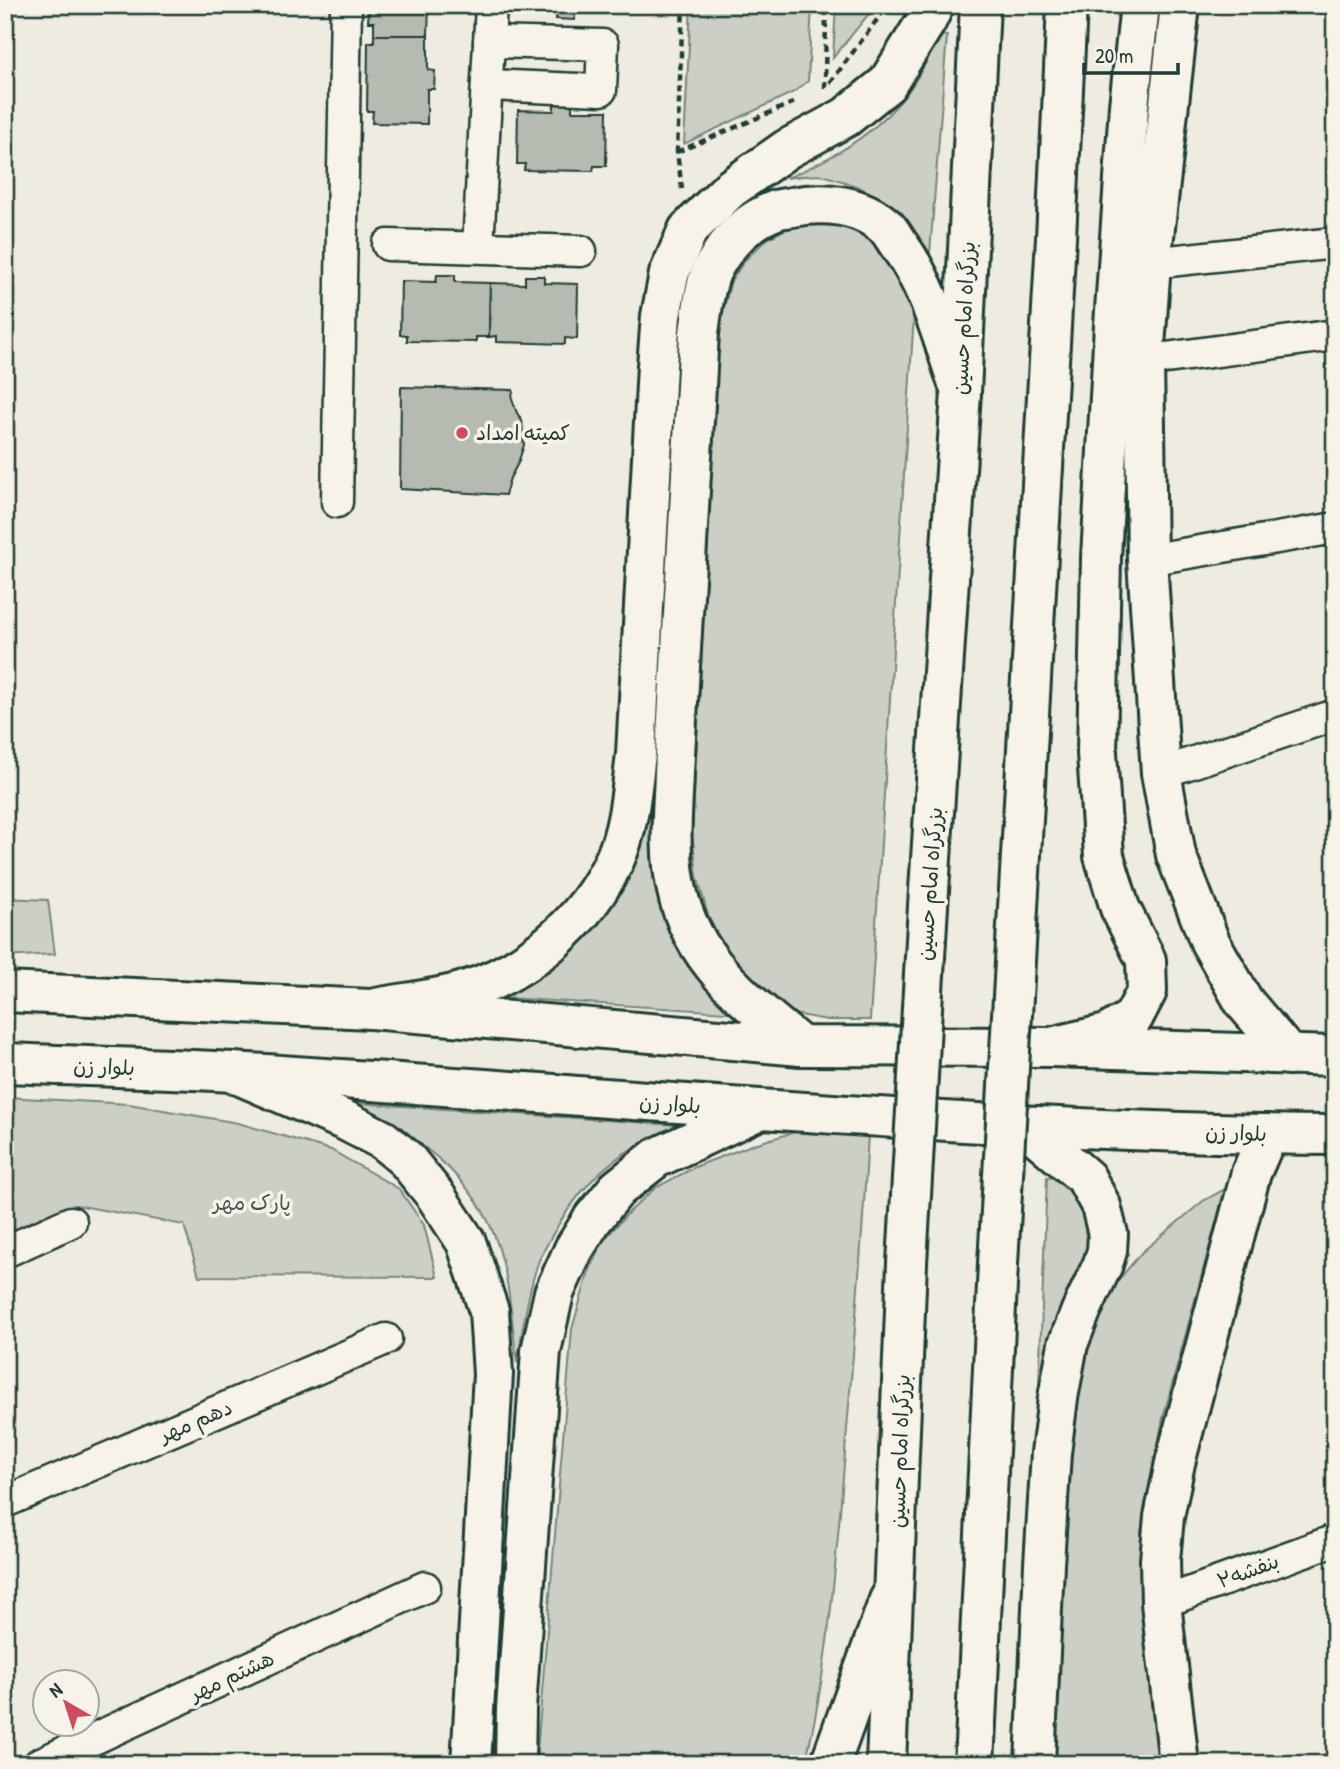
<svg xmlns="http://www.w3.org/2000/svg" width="1340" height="1769" viewBox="0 0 1340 1769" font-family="'Patrick Hand','Playpen Sans Arabic',sans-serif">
<rect width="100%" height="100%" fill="#eeece1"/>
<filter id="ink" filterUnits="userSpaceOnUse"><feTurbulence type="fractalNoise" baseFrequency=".0143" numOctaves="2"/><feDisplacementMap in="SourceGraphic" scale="14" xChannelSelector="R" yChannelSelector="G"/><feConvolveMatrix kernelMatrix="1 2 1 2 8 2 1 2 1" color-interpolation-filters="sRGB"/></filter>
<g filter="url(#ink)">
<g fill="#cccfc4" stroke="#76867c" stroke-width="2">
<polygon points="691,5 812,5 808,81 794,92 684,144"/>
<polygon points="836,5 876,5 833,58"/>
<path d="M 941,35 L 947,36 L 930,253 C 906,219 883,193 842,181 C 835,179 827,176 820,175 C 810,175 797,177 787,178 C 830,159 866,140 898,104 C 916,84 928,58 941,35 Z"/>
<polygon points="820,222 853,228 883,248 905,279 914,314 870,1020 827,1020 794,1014 768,998 741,975 721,945 707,912 697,876 692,832 719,326 731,281 745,260 766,240 791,226"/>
<path d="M 656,742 L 656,840 L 741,1013 L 494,997 C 525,978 559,960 587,935 C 638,888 644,806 656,742 Z"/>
<polygon points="5,898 48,900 55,954 5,957"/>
<polygon points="5,1097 129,1104 238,1123 331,1150 399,1189 424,1225 437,1277 199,1276 184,1225 76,1205 5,1235"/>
<path d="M 357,1103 L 692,1126 C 674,1131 654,1136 637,1146 C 598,1166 571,1201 550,1239 C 546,1247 541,1255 538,1263 C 527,1295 523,1330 517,1363 C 511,1318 510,1268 490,1225 C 475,1192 446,1162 416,1141 C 399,1129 377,1120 358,1111 Z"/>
<path d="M 798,1131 L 868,1133 C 862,1252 852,1371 842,1489 C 834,1582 827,1674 805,1764 L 536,1764 L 572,1329 L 588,1274 L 603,1241 L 627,1214 L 655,1188 L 697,1166 L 754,1144 Z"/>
<polygon points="1047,1177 1067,1180 1096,1232 1059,1326 1039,1385"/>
<polygon points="1225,1189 1163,1418 1141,1532 1150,1657 1162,1764 1054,1764 1068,1428 1086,1342 1106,1295 1142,1252 1203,1201"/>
</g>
<g fill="#b5bbb0" stroke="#1f3d34" stroke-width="2">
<polygon points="369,5 429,5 428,35 374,35 374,22 368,22"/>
<polygon points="522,5 611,5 611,13 575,13 575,20 556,19 557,12 522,11"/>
<polygon points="374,35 428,35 428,70 435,71 434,89 427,89 427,124 372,123 373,111 367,111 368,42 374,42"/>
<polygon points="554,104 572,104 572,111 607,111 606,166 594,166 593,171 524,170 525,164 517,164 518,110 554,111"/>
<polygon points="437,275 455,275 455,282 490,283 489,337 476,337 476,342 407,341 407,335 400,335 401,281 436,282"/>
<polygon points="525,276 544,276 544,283 578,284 577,339 565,338 565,344 496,342 496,336 489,337 490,283 525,284"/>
<polygon points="401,387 513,390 512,399 517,413 522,420 524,445 518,463 510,478 505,495 400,489"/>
</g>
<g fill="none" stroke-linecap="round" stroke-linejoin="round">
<defs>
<g id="street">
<polyline points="487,85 601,90 603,45 489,42"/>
<polyline points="388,245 581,251"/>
<polyline points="478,247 491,5"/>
<polyline points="1151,263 1335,243"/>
<polyline points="1144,361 1335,335"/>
<polyline points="337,502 346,5"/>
<polyline points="1147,560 1335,528"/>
<polyline points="1161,773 1335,715"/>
<polyline points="5,1252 71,1222"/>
<polyline points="5,1502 386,1339"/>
<polyline points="1161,1603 1335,1540"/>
<polyline points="39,1764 425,1587"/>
</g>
<g id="secondary">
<polyline points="5,992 371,1009 801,1046 1051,1047 1335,1056"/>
<path d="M 5,1063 C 81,1066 157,1068 233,1072 C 600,1094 966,1132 1335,1135"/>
<polyline points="1179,1764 1161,1603 1160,1560 1164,1517 1175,1463 1251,1173 1268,1134"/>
</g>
<g id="primary">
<polyline points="1180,5 1151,263 1144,361 1147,560 1161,773 1176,855 1210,942 1244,1002 1289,1055"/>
<path d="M 371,1009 C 401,1003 432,1000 461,992 C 527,973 587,921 615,859 C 629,828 632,787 636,754 L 657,366 L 661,316 L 669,274 L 688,230 L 730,189 L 787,149 L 846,117 L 887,84 L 927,20 L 934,5"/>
<path d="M 801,1046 C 741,996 685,956 674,874 C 669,840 673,805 674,772 L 699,333 C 702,313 704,283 714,266 C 728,241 749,220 776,210 C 781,208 787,208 792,207 C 825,201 861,204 887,228 C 892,233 895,240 899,245 C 931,289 943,342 961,392"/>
<polyline points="1051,1047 1107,1034 1133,1018 1147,991 1146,960 1120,908 1104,856 1097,753 1101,558 1114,325 1129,106 1140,5"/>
<polyline points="232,1072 346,1121 383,1140 406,1159 435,1195 466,1242 489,1311 493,1374 471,1764"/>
<polyline points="1024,1125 1086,1178 1101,1206 1108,1234 1107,1251 1103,1264 1081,1311 1068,1344 1058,1398 1051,1453 1044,1564 1035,1764"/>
<polyline points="515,1764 516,1709 541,1351 554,1293 574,1249 592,1220 617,1189 656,1158 759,1110"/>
<polyline points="830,1764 889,1600"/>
</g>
<g id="highway">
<polyline points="928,906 961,392 980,5"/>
<polyline points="1018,908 1056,238 1067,5"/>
<polyline points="886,1764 907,1263"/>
<polyline points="974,1764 998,1264"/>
</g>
</defs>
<use href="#street" stroke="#1f3d34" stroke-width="35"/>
<use href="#secondary" stroke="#1f3d34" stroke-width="44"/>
<use href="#primary" stroke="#1f3d34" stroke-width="44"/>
<use href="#highway" stroke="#1f3d34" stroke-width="44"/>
<g stroke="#1f3d34" stroke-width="4.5" stroke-dasharray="7 5" stroke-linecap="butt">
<polyline points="830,83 888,5"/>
<polyline points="825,88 826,5"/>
<polyline points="677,152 795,102"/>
<polyline points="682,189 677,152 683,5"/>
</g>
<use href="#street" stroke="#f7f3e8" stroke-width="30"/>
<use href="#secondary" stroke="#f7f3e8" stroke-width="38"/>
<use href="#primary" stroke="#f7f3e8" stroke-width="38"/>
<use href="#highway" stroke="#f7f3e8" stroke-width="38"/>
<defs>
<g id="highway-bridge">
<polyline points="907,1263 928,906"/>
<polyline points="998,1264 1018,908"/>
</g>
</defs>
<use href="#highway-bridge" stroke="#1f3d34" stroke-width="44" stroke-linecap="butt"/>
<use href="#highway-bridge" stroke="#f7f3e8" stroke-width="38"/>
</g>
</g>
<circle fill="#d1495b" stroke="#f7f3e8" stroke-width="2.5" cx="462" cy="433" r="7"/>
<g text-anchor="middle" stroke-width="7" stroke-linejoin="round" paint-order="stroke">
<g font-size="21" fill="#1f3d34" stroke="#f7f3e8">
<text transform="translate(964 318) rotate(-87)" y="7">بزرگراه امام حسین</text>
<text transform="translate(930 884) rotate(-86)" y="7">بزرگراه امام حسین</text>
<text transform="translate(104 1067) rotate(2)" y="7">بلوار زن</text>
<text transform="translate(670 1104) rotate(4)" y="7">بلوار زن</text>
<text transform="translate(1236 1133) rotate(2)" y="7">بلوار زن</text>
<text transform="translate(196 1421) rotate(-23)" y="7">دهم مهر</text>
<text transform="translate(900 1451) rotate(-88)" y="7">بزرگراه امام حسین</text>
<text transform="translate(1248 1571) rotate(-20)" y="7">بنفشه۲</text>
<text transform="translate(232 1676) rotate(-25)" y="7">هشتم مهر</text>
</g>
<g font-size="21" fill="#1f3d34" stroke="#f7f3e8" text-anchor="start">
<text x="476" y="440">کمیته امداد</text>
</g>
<g font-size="21" fill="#425a51" stroke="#f7f3e8">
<text x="252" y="1210">پارک مهر</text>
</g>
</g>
<rect width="1340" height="1769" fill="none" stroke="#f7f3e8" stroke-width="28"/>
<rect x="14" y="14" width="1312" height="1741" fill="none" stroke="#1f3d34" stroke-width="2.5" filter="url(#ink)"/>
<g transform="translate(66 1703) rotate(321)"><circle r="33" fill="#f7f3e8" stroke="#a1aaa0" stroke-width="2"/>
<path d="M0-5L12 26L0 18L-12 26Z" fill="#d1495b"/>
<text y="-10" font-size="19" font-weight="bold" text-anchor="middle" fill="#1f3d34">N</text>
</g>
<path d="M1084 63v10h94v-10" fill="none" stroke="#1f3d34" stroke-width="3.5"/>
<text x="1095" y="63" font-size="21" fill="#1f3d34" stroke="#f7f3e8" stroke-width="5" paint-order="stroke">20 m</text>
</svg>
